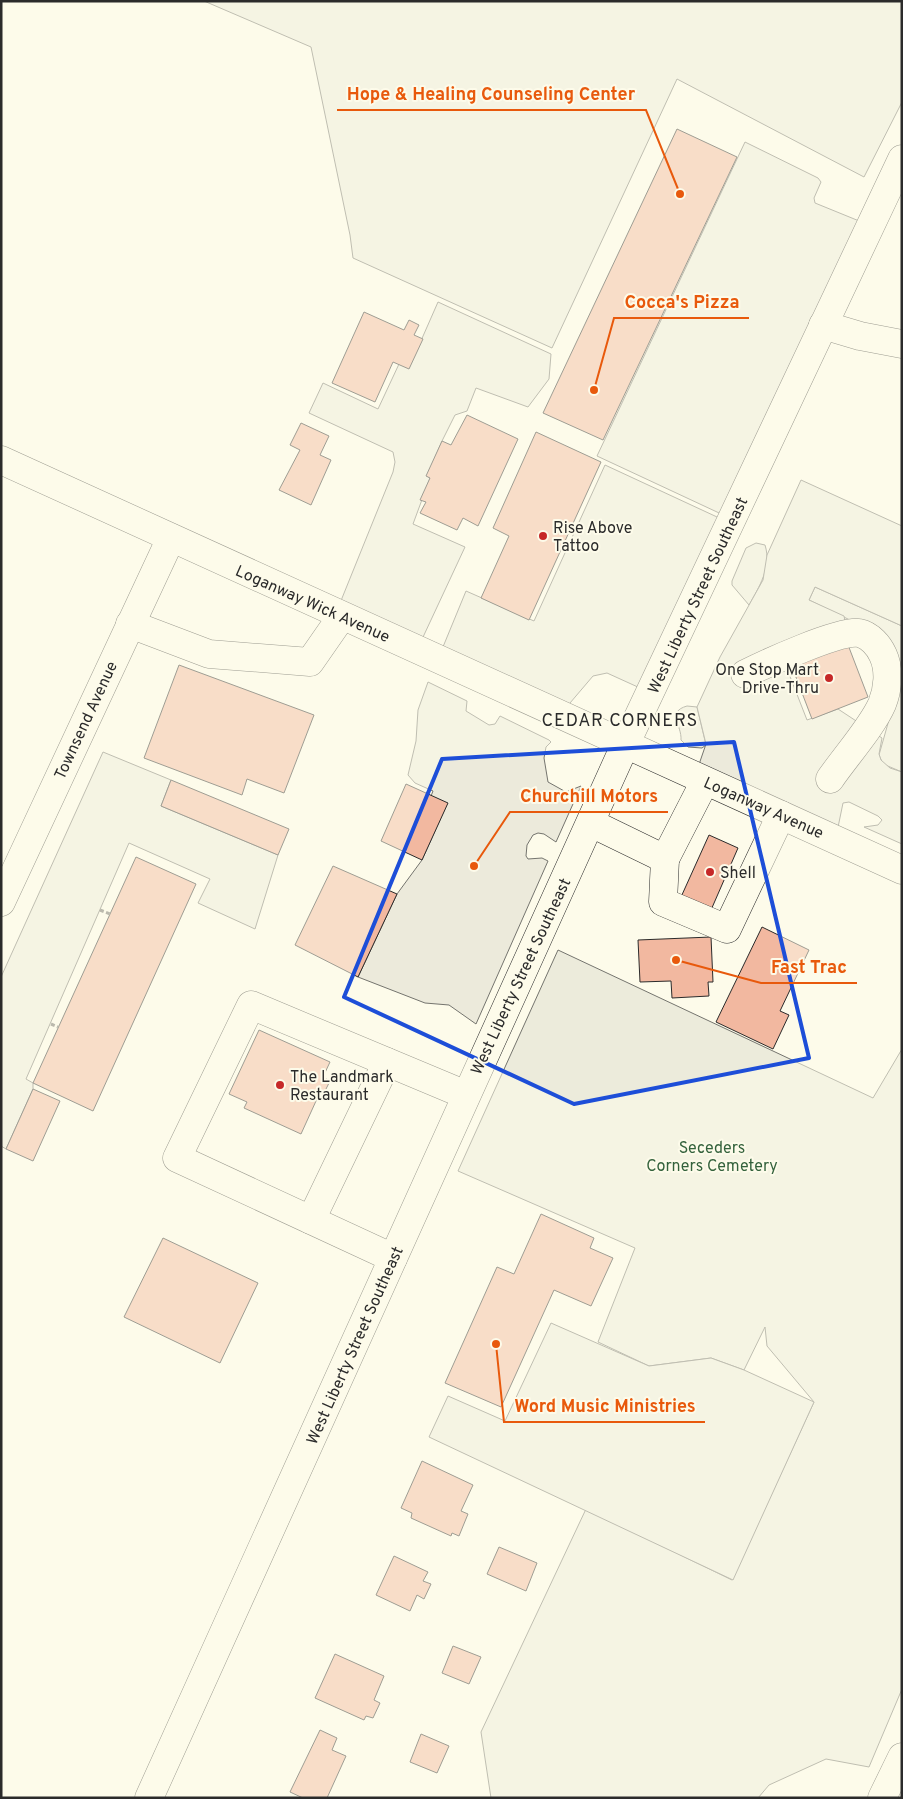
<svg xmlns="http://www.w3.org/2000/svg" width="903" height="1799" viewBox="0 0 903 1799" font-family="Overpass,sans-serif">
<rect width="100%" height="100%" fill="#fdfbea"/>
<g fill="#ecebdb" stroke="#74746e">
<polygon points="204,1 902,1 902,102 864,177 677,79 552,348 353,258 350,235 311,47"/>
<path d="M 756,543 L 765,545 C 772,567 759,587 749,605 L 732,585 L 732,581 L 746,548 Z"/>
<polygon points="815,587 902,626 902,772 883,764 879,755 896,695 852,621 809,600"/>
<path d="M 687,706 L 697,707 L 706,745 L 702,748 L 688,747 L 681,740 C 682,725 666,712 687,706 Z"/>
<polygon points="558,950 873,1098 902,1049 902,1689 869,1767 826,1759 769,1785 758,1798 491,1798 481,1732 586,1509 732,1580 814,1402 767,1346 765,1327 744,1370 711,1358 649,1366 598,1342 635,1248 458,1171"/>
</g>
<g fill="#eceadb" stroke="#74746e">
<polygon points="745,142 818,178 821,182 814,198 815,203 869,225 732,519 597,456"/>
<polygon points="438,302 551,354 549,379 528,407 476,388 467,411 455,415 442,441 427,476 430,478 413,524 465,547 417,650 336,613 393,472 395,462 393,452 309,413 323,383 378,409 399,364 409,368"/>
<polygon points="605,465 730,523 651,693 607,673 593,676 570,703 565,716 438,659 466,591 534,621"/>
<polygon points="801,480 902,526 902,626 815,587 809,600 844,616 848,634 782,656 807,720 838,709 882,738 879,754 881,760 890,768 902,772 902,844 864,827 878,825 882,820 878,816 849,802 843,803 836,837 695,776 706,744 697,707 720,657 763,580 767,555"/>
<polygon points="428,682 467,701 466,711 489,725 495,724 500,716 549,740 551,742 546,747 544,758 548,782 566,792 581,786 556,842 544,834 538,833 533,835 527,845 526,856 528,859 542,858 548,861 476,1024 449,1005 425,1003 358,977 397,894 422,860 447,804 431,796 433,791 415,783 408,775 416,741 418,710"/>
<polygon points="103,752 171,780 161,806 278,855 255,929 198,903 210,879 129,843 26,1079 33,1083 33,1089 6,1149 1,1146 1,977"/>
<polygon points="551,1323 649,1366 711,1358 744,1370 814,1402 733,1580 429,1437 448,1396 505,1421"/>
</g>
<g fill="#f2b8a0" stroke="#2b2b2b">
<polygon points="677,129 737,157 603,440 543,413"/>
<polygon points="364,312 404,330 409,320 419,325 414,335 423,339 409,369 393,362 375,402 332,383"/>
<polygon points="467,415 518,439 478,526 463,518 457,530 420,513 426,502 420,500 430,478 426,476 442,441 451,445"/>
<polygon points="301,423 329,436 320,455 331,460 311,505 279,490 300,450 290,445"/>
<polygon points="536,432 601,462 529,620 481,598 509,536 493,528"/>
<polygon points="845,637 868,697 812,719 789,659"/>
<polygon points="179,665 314,715 284,793 247,779 242,795 144,758"/>
<polygon points="171,780 289,829 278,855 161,806"/>
<polygon points="406,784 448,803 422,860 381,841"/>
<polygon points="709,835 738,848 711,910 681,897"/>
<polygon points="136,857 196,884 93,1111 33,1083"/>
<polygon points="333,866 397,894 358,977 295,945"/>
<polygon points="762,927 809,950 780,1011 789,1015 773,1049 716,1022"/>
<polygon points="711,937 713,982 708,982 709,996 672,998 671,981 640,982 638,940"/>
<polygon points="259,1030 330,1062 323,1077 330,1081 325,1091 321,1090 301,1134 244,1108 247,1102 229,1094"/>
<polygon points="33,1089 60,1101 33,1161 6,1149"/>
<polygon points="541,1214 594,1238 590,1248 613,1258 591,1306 554,1290 501,1407 445,1383 497,1267 514,1274"/>
<polygon points="163,1238 258,1283 220,1363 124,1317"/>
<polygon points="422,1461 473,1485 461,1511 468,1514 459,1536 452,1533 451,1536 411,1518 412,1513 401,1508"/>
<polygon points="499,1547 537,1563 526,1591 487,1574"/>
<polygon points="394,1556 428,1572 423,1581 431,1584 424,1599 417,1595 410,1611 376,1595"/>
<polygon points="453,1646 481,1657 469,1684 442,1673"/>
<polygon points="335,1654 384,1676 374,1700 380,1703 373,1718 366,1716 364,1720 315,1698"/>
<polygon points="320,1730 337,1738 332,1750 346,1756 327,1798 303,1798 290,1792"/>
<polygon points="421,1734 449,1746 437,1773 410,1762"/>
</g>
<g fill="none" stroke-linecap="round" stroke-linejoin="round">
<defs>
<g id="minor">
<polyline points="823,325 860,336 902,344"/>
<polyline points="1,460 902,870"/>
<polyline points="130,624 209,654 310,662 342,616"/>
<path d="M 745,674 C 765,664 839,630 859,633 C 870,635 879,646 883,655 C 890,670 888,689 882,704 C 872,727 845,757 830,779"/>
<polyline points="591,823 665,859 663,902 727,929 781,815"/>
<polyline points="665,859 705,781"/>
<polyline points="1,902 171,538"/>
<polyline points="311,1220 387,1062"/>
<polyline points="393,1258 177,1158 251,1005 466,1095"/>
<polyline points="882,1798 902,1757"/>
</g>
<polyline id="major" points="149,1798 626,743 902,159"/>
</defs>
<use href="#minor" stroke="#2b2b2b" stroke-width="29"/>
<use href="#major" stroke="#2b2b2b" stroke-width="29"/>
<g stroke="#6a6964" stroke-width="3" stroke-dasharray="4 2.5" stroke-linecap="butt">
<polyline points="100,910 110,914"/>
<polyline points="51,1024 58,1027"/>
</g>
<use href="#minor" stroke="#fdfbea" stroke-width="28"/>
<use href="#major" stroke="#fdfbea" stroke-width="28"/>
</g>
<path d="M0 0H903V1799H0ZM 734,742 L 809,1058 L 574,1104 L 344,997 L 442,759 Z" fill="#fdfbea" fill-opacity=".55" fill-rule="evenodd"/>
<path fill="none" stroke="#1d4ed8" stroke-width="4" stroke-linejoin="round" d="M 734,742 L 809,1058 L 574,1104 L 344,997 L 442,759 Z"/>
<g fill="#c62828" stroke="#fdfbea" stroke-width="2">
<circle cx="543" cy="536" r="5"/>
<circle cx="829" cy="678" r="5"/>
<circle cx="710" cy="872" r="5"/>
<circle cx="280" cy="1085" r="5"/>
</g>
<g text-anchor="middle" stroke-width="4" stroke-linejoin="round" paint-order="stroke">
<g font-size="16" fill="#2b2b2b" stroke="#fdfbea" text-anchor="start">
<text x="553" y="533">Rise Above<tspan x="553" dy="18">Tattoo</tspan></text>
<text x="819" y="675" text-anchor="end">One Stop Mart<tspan x="819" dy="18">Drive-Thru</tspan></text>
<text x="720" y="878">Shell</text>
<text x="290" y="1082">The Landmark<tspan x="290" dy="18">Restaurant</tspan></text>
</g>
<g font-size="16" fill="#2b2b2b" stroke="#fdfbea">
<text transform="translate(697 595) rotate(-65)" y="6">West Liberty Street Southeast</text>
<text transform="translate(313 603) rotate(24)" y="6">Loganway Wick Avenue</text>
<text transform="translate(85 720) rotate(-65)" y="6">Townsend Avenue</text>
<text transform="translate(764 807) rotate(24)" y="6">Loganway Avenue</text>
<text transform="translate(520 976) rotate(-65)" y="6">West Liberty Street Southeast</text>
<text transform="translate(354 1345) rotate(-66)" y="6">West Liberty Street Southeast</text>
</g>
<g font-size="16" fill="#34623c" stroke="#fdfbea">
<text x="712" y="1153">Seceders<tspan x="712" dy="18">Corners Cemetery</tspan></text>
</g>
<g font-size="18" letter-spacing="1" fill="#2b2b2b" stroke="#fdfbea">
<text x="620" y="726">CEDAR CORNERS</text>
</g>
</g>
<path fill="none" stroke="#e8590c" stroke-width="2" d="M680 194L646 110H337M594 390L614 318H749M474 866L510 812H668M676 960L761 983H857M496 1344L504 1422H705"/>
<g fill="#e8590c" stroke="#fdfbea" stroke-width="2">
<circle cx="680" cy="194" r="5"/>
<circle cx="594" cy="390" r="5"/>
<circle cx="474" cy="866" r="5"/>
<circle cx="676" cy="960" r="5"/>
<circle cx="496" cy="1344" r="5"/>
</g>
<g font-size="18" text-anchor="middle" font-weight="bold" fill="#e8590c" stroke="#fdfbea" stroke-width="4" stroke-linejoin="round" paint-order="stroke">
<text x="491" y="100">Hope &amp; Healing Counseling Center</text>
<text x="682" y="308">Cocca's Pizza</text>
<text x="589" y="802">Churchill Motors</text>
<text x="809" y="973">Fast Trac</text>
<text x="605" y="1412">Word Music Ministries</text>
</g>
<rect width="903" height="1799" fill="none" stroke="#2b2b2b" stroke-width="5"/>
</svg>
